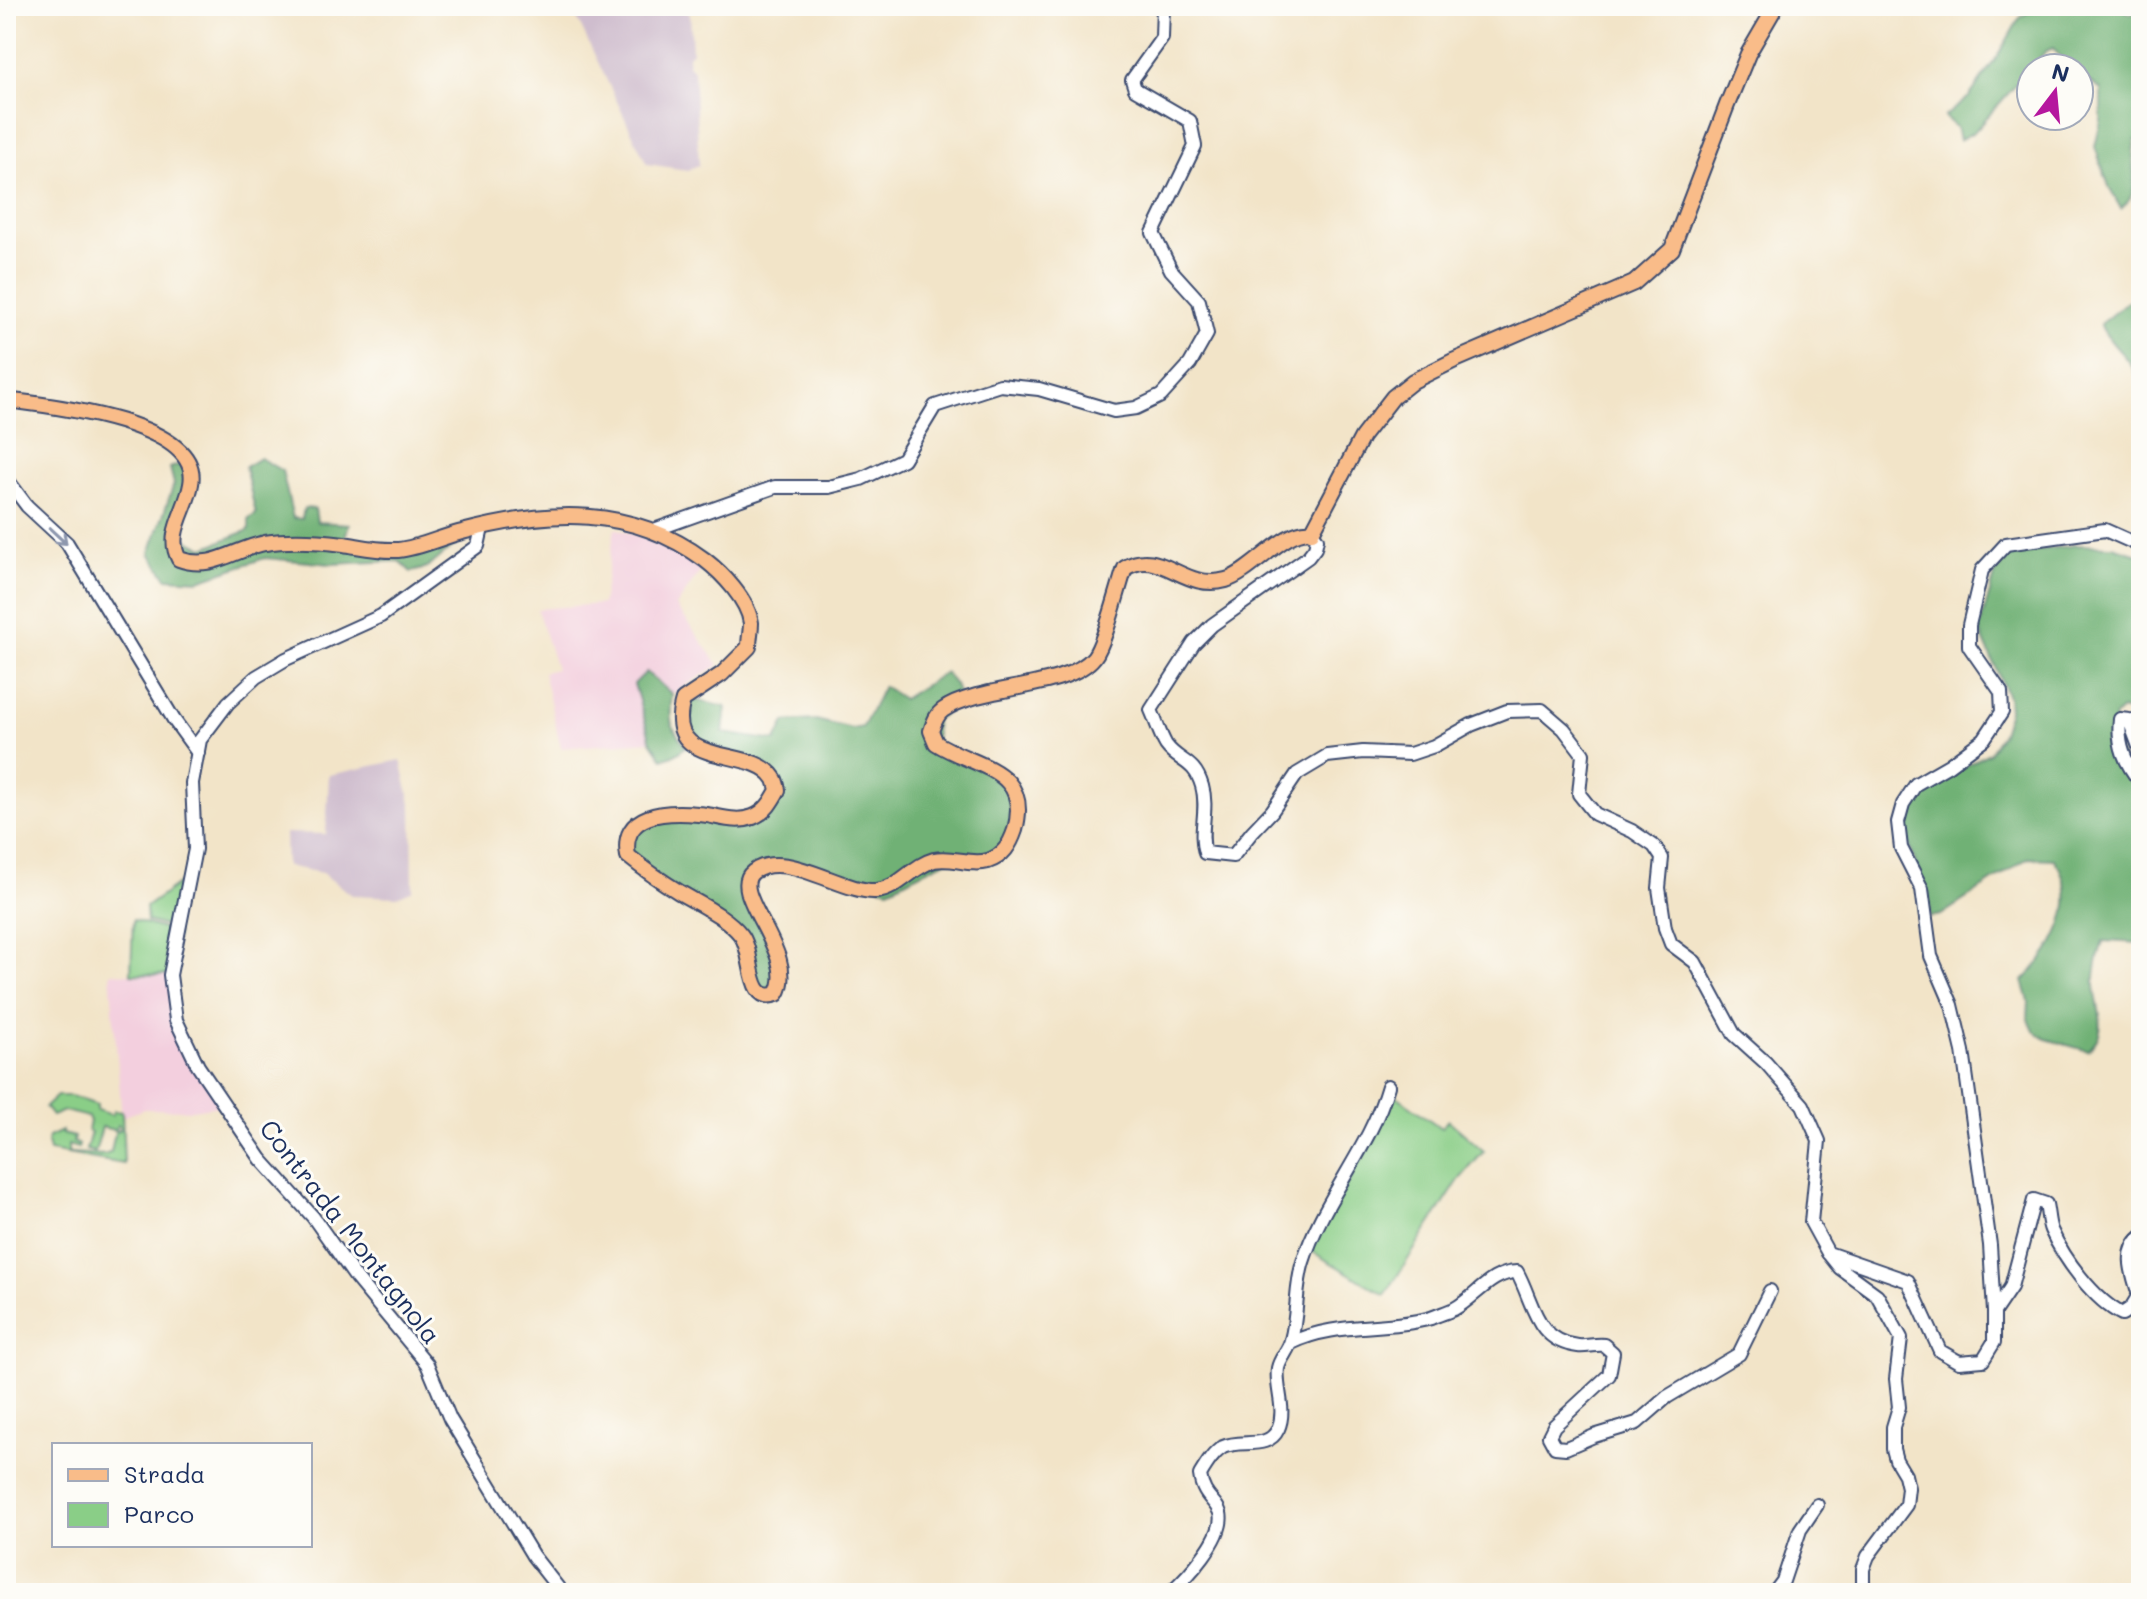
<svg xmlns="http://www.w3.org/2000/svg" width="2147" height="1599" viewBox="0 0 2147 1599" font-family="Mali,sans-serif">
<rect width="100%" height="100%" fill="#fdfcf7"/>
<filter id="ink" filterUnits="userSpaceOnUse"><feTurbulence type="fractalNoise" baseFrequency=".0125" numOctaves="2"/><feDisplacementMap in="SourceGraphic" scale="16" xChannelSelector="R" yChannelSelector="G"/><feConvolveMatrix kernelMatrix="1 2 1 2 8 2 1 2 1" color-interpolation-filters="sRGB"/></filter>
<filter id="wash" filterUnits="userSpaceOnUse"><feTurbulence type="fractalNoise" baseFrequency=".006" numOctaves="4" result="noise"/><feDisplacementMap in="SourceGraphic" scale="32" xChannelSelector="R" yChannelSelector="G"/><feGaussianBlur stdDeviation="1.8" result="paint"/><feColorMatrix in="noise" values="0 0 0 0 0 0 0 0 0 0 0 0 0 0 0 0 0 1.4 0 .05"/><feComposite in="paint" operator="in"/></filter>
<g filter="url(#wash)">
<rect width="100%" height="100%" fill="#f2e4c8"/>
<g fill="#f3cfde">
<polygon points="615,528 677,550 702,569 676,606 719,665 672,694 647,672 634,684 651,741 561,748 543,672 556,669 537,609 602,604"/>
<polygon points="110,973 170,975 176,1020 219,1106 192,1110 144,1109 122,1117"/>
</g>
<g fill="#cfbdce">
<polygon points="571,6 669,6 690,14 692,52 688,56 688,65 694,72 699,165 687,170 647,164"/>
<polygon points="401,760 412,808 413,890 397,897 352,895 322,873 286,866 285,833 326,834 329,775"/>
</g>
<g fill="#8ace87" stroke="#527e72" stroke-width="2">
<polygon points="185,879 172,928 147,921 146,907"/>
<polygon points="133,920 177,933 170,975 131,974"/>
<polygon points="1394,1094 1441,1128 1448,1120 1484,1151 1459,1180 1385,1295 1311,1251"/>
<polygon points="57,1096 71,1096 97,1105 97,1110 112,1115 114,1111 122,1112 124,1164 49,1151 47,1142 49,1137 62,1131 62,1134 74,1137 73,1142 79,1145 78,1148 68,1145 68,1153 105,1155 111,1152 115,1132 121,1128 118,1125 114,1130 102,1127 95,1152 86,1150 91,1132 88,1131 90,1121 88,1117 64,1111 52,1116 45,1107"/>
</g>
<g fill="#6fb174" stroke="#457069" stroke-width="2">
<path d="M 2036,6 L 2119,6 L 2130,14 L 2141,12 L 2141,137 L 2135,141 C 2128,165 2144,190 2121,209 L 2110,189 L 2095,147 L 2101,121 L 2101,90 L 2079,74 L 2079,68 C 2065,68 2061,57 2053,48 L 2046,51 L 1974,132 L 1959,140 L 1956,127 L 1944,117 L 1969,97 L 1999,54 L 2019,19 Z"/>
<path d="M 2141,291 L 2141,398 L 2138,396 C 2143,362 2113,353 2100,324 Z"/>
<path d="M 260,458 L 282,471 L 293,518 L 302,519 L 304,508 L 315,509 L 317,522 L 349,524 L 343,544 L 377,551 L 465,531 L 465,540 C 439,551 441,566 411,572 L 399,561 L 331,564 L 265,558 L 199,580 L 167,578 L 150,553 L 174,484 L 170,468 L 189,461 L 178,526 L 186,539 L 204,548 L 249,530 L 249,519 L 256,514 L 245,467 Z"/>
<path d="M 2076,545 L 2113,546 L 2141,555 L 2141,736 L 2133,715 L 2122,710 L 2115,716 L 2112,740 L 2141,793 L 2141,943 L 2103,941 C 2099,955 2094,971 2095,985 C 2097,1012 2110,1029 2088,1051 L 2046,1039 L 2034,1031 L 2028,1018 L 2029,1001 L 2023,981 C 2054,950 2084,901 2054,859 L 2028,858 L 1941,915 L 1930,917 L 1929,893 L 1922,883 L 1909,843 L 1907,826 L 1909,816 L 1931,785 L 1989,753 L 2002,733 L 2009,711 L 2008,697 L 1979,629 L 1996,572 L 2011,554 Z"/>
<path d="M 646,672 L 672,694 C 669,719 669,726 686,746 L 678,753 L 663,759 L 651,741 L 634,684 Z"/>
<polygon points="945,672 955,685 962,702 935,720 936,743 1003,775 1018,814 998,857 949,859 889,889 780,866 748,877 781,987 761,995 740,934 628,856 632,826 652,816 729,820 769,807 775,778 717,755 682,729 685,698 726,707 723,733 776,741 785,722 816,720 852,729 863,727 883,686 903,699"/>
</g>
</g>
<g filter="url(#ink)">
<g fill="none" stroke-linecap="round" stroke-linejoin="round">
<defs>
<g id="minor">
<polyline points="6,478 27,506 67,543 174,720 198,753"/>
<polyline points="482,528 478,546 381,616 286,659 256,677 228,703 200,740 192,783 195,849 170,975 176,1020 198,1066 261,1159 313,1217 356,1278 427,1364 450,1419 533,1556 562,1593"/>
<polyline points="654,530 775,487 829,487 861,479 903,459 935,406 1000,385 1039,389 1114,411 1136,408 1161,396 1190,364 1207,334 1199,301 1171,270 1153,233 1195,146 1190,121 1135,89 1132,80 1162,38 1163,6"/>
<path d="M 1312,532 L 1317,539 L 1315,548 L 1308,557 L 1212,625 L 1194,643 L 1151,710 C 1156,721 1160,735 1166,745 C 1179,763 1194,759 1202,786 C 1209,810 1198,831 1205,853 L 1233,856 L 1252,832 L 1272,811 L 1297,774 L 1327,756 L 1363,752 L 1410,754 L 1434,746 L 1471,725 L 1507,711 L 1542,710 L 1564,729 L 1583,754 L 1579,794 L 1595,814 L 1632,831 L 1654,846 L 1662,858 L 1659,888 L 1665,928 L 1671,944 L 1695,962 L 1734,1034 L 1766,1063 L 1803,1105 L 1819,1141 L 1811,1222 L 1828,1253 L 1908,1281 L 1940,1351 L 1959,1362 L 1983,1360 L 1994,1342 L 1994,1312 L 1990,1245 L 1963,1051 L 1952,1005 L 1931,956 L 1922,889 L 1901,848 L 1898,822 L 1903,804 L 1916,784 L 1949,765 L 1984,739 L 2002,712 L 2001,692 L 1969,646 L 1969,625 L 1982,570 L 2006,544 L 2105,530 L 2141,546"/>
<path d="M 2141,752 L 2129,720 L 2120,719 C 2117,745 2125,763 2141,783"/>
<polyline points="1828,1253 1840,1268 1877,1295 1901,1338 1896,1379 1899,1407 1893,1427 1893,1449 1896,1460 1905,1475 1908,1488 1906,1505 1868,1556 1863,1569 1863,1593"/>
<path d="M 1994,1312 L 2011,1287 L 2034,1200 L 2046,1204 C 2048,1213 2048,1223 2051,1230 C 2064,1259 2094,1300 2122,1314 L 2131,1308 L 2139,1295 C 2133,1275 2123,1252 2141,1237"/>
<path d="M 1291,1343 C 1335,1321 1385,1331 1431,1318 C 1438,1315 1447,1312 1454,1309 C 1476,1297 1491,1272 1517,1272 C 1534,1303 1535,1341 1578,1346 C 1586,1347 1595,1344 1604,1345 L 1613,1353 L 1609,1375 L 1554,1426 L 1549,1436 L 1555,1447 L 1566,1448 L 1594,1436 L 1637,1423 L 1667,1397 L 1739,1354 L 1770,1291"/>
<path d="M 1170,1593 C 1186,1578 1226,1537 1220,1513 C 1216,1500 1203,1498 1200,1475 C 1206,1465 1213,1453 1223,1447 C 1241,1438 1268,1451 1278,1429 C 1287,1409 1275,1388 1278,1368 C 1280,1358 1289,1350 1291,1340 C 1298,1315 1295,1287 1303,1262 C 1322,1200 1370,1149 1388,1086"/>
<polyline points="1774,1593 1783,1581 1800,1530 1817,1505"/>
</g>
<path id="major" d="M 6,400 C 48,405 203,422 191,484 C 187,510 165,534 179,559 C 212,571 234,549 265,543 C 290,539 320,541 344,544 C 363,547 378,551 398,550 C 420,548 441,537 462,532 C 548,509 631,505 705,560 C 722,573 748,600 751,623 C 751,630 749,639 749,647 L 722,674 L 683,700 C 662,771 753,744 774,778 C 775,778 778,789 778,790 C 772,801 766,812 753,817 C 734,824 717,815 698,814 C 665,811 620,813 628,856 C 644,869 661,881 679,892 C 699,904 726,916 741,935 C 755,953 746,1005 777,994 C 800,955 727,892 753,872 C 784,848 842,893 876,891 C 899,889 912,866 934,860 C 952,856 970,866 988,861 C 1003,856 1010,845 1015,830 C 1032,768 975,768 936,743 L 931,731 C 934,723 936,715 943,710 C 978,685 1068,690 1094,657 C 1105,643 1118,588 1125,568 C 1161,546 1183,592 1226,580 C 1253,572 1285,527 1312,532 L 1362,437 L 1393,397 L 1413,381 L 1453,361 L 1634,283 L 1672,249 L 1727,105 L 1748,54 L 1776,6"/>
</defs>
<use href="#minor" stroke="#3b4a6e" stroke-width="16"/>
<use href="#major" stroke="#3b4a6e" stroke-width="18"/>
<use href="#minor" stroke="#fff" stroke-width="12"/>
<use href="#major" stroke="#f9bc89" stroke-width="14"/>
</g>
<defs><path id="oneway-shaft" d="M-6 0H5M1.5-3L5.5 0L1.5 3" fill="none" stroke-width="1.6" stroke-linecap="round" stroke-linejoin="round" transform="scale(2)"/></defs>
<use stroke="#8d97ae" href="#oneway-shaft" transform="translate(58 536) rotate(43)"/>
</g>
<g text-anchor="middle" stroke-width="6" stroke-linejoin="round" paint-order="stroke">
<g font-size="26" fill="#1b2f5e" stroke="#fdfcf7">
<text transform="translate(350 1232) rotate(52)" y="9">Contrada Montagnola</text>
</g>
</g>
<rect width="2147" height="1599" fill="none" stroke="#fdfcf7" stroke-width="32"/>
<rect x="52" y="1443" width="260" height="104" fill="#fdfcf7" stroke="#a3aaba" stroke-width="2"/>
<rect x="68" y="1469" width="40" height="12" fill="#f9bc89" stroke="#a3aaba" stroke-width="2"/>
<text x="124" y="1483" font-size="24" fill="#1b2f5e">Strada</text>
<rect x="68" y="1503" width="40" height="24" fill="#8ace87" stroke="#a3aaba" stroke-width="2"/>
<text x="124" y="1523" font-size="24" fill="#1b2f5e">Parco</text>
<g transform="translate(2055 92) rotate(16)"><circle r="38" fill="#fdfcf7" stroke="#a3aaba" stroke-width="2"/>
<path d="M0-6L14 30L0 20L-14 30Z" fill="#b5179e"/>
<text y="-12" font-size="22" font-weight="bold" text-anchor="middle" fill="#1b2f5e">N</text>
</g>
</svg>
